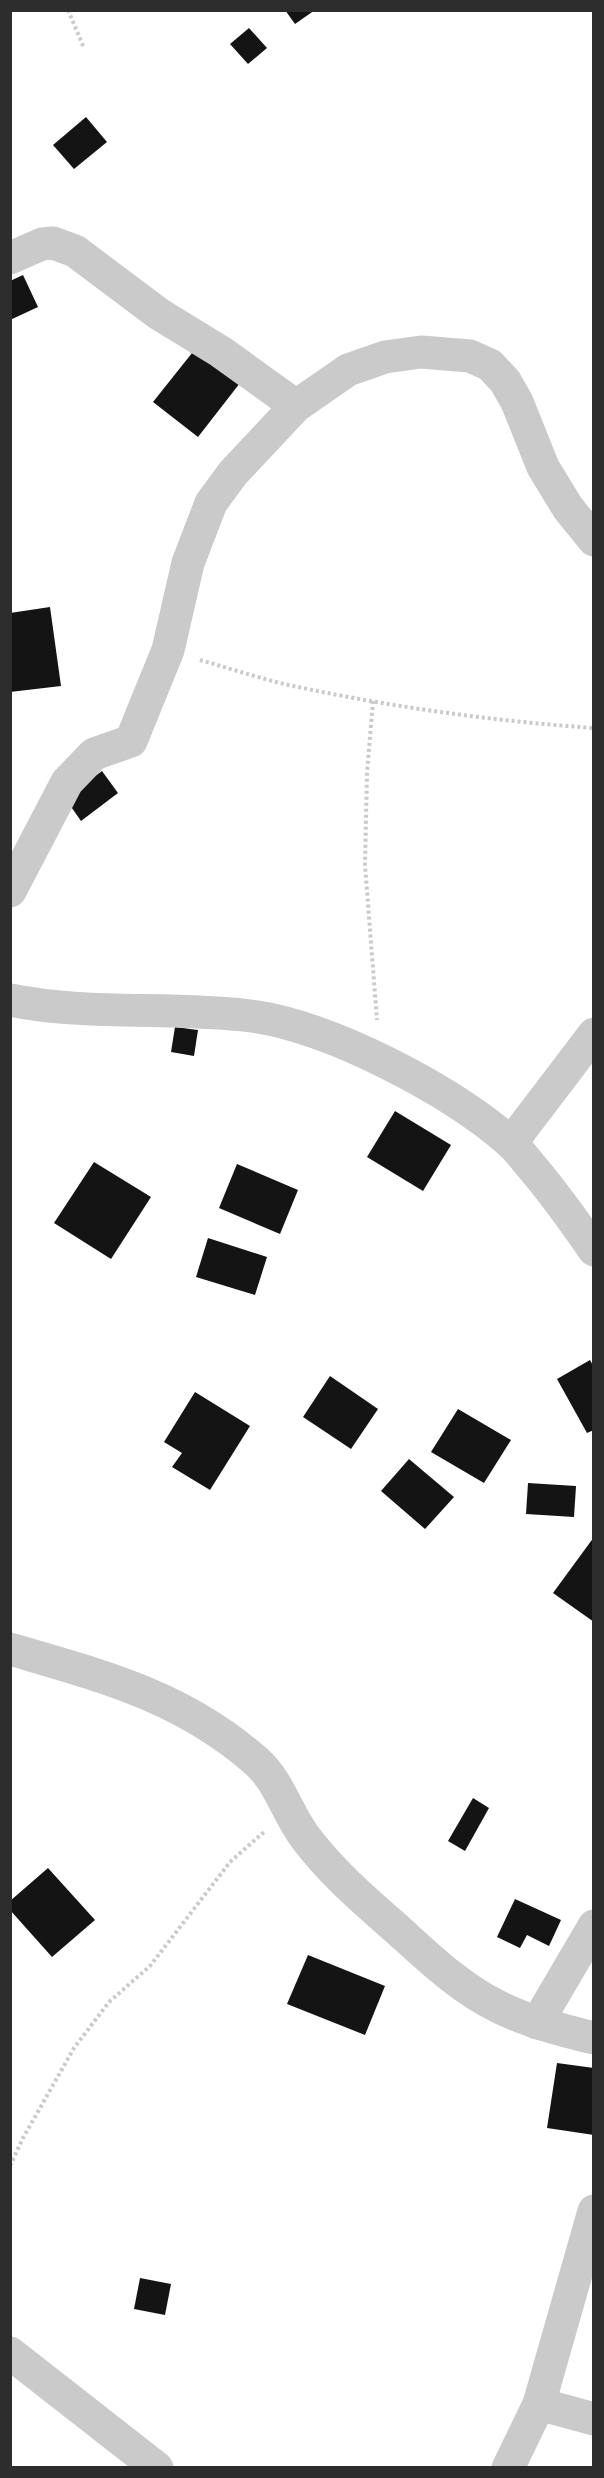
<svg xmlns="http://www.w3.org/2000/svg" width="604" height="2478" viewBox="0 0 604 2478" font-family="'Archivo Narrow',sans-serif">
<rect width="100%" height="100%" fill="#fff"/>
<g fill="#141414">
<polygon points="285,10 315,10 295,24"/>
<polygon points="249,28 267,48 248,64 230,44"/>
<polygon points="86,117 107,142 74,169 53,145"/>
<polygon points="23,275 38,307 10,320 10,281"/>
<polygon points="196,348 240,383 198,437 153,402"/>
<polygon points="50,607 61,686 10,692 10,613"/>
<polygon points="102,771 118,793 81,821 65,798"/>
<polygon points="175,1027 198,1030 194,1056 171,1052"/>
<polygon points="395,1111 451,1145 423,1191 367,1157"/>
<polygon points="94,1162 151,1197 111,1259 54,1223"/>
<polygon points="237,1164 298,1190 280,1234 219,1208"/>
<polygon points="208,1238 267,1257 255,1295 196,1277"/>
<polygon points="590,1360 594,1367 594,1430 587,1433 557,1379"/>
<polygon points="330,1376 378,1409 351,1449 303,1417"/>
<polygon points="195,1392 250,1426 210,1490 172,1467 182,1453 164,1442"/>
<polygon points="458,1409 511,1440 484,1483 431,1452"/>
<polygon points="409,1459 454,1497 425,1529 381,1491"/>
<polygon points="528,1483 576,1486 574,1517 526,1514"/>
<polygon points="594,1537 594,1622 553,1593"/>
<polygon points="473,1798 489,1808 465,1851 448,1841"/>
<polygon points="48,1868 95,1920 52,1957 10,1910 10,1901"/>
<polygon points="515,1899 561,1920 549,1946 527,1935 520,1948 497,1937"/>
<polygon points="308,1955 385,1986 365,2035 287,2004"/>
<polygon points="557,2063 594,2068 594,2135 547,2128"/>
<polygon points="140,2278 171,2284 165,2315 134,2309"/>
</g>
<g fill="none" stroke-linecap="round" stroke-linejoin="round">
<g stroke="#cacaca" stroke-width="4" stroke-dasharray="3 3" stroke-linecap="butt">
<polyline points="68,10 84,48"/>
<path d="M 200,660 C 228,668 256,677 284,684 C 385,706 490,721 594,728"/>
<polyline points="373,701 367,773 365,865 377,1020"/>
<polyline points="10,2166 23,2138 74,2048 109,2002 150,1966 230,1862 264,1832"/>
</g>
<g stroke="#cacaca" stroke-width="33">
<polyline points="10,258 42,244 53,243 75,251 159,314 221,352 296,406"/>
<polyline points="10,891 67,782 94,754 131,741 168,650 188,563 211,503 233,473 296,406 348,370 385,357 421,352 470,356 490,365 505,381 517,402 543,467 568,508 594,540"/>
<path d="M 10,1000 C 89,1016 171,1006 251,1016 C 331,1027 449,1089 510,1142 C 518,1149 524,1158 531,1166 C 554,1193 574,1221 594,1250"/>
<polyline points="511,1143 594,1034"/>
<path d="M 10,1649 C 102,1676 182,1696 256,1761 C 279,1781 287,1813 305,1837 C 331,1872 365,1901 398,1930 C 429,1958 461,1989 499,2007 C 529,2022 561,2030 594,2038"/>
<polyline points="537,2023 594,1926"/>
<polyline points="10,2353 157,2468"/>
<polyline points="539,2404 594,2419"/>
<polyline points="508,2468 539,2404 594,2211"/>
</g>
</g>
<rect width="604" height="2478" fill="none" stroke="#2d2d2d" stroke-width="24"/>
</svg>
